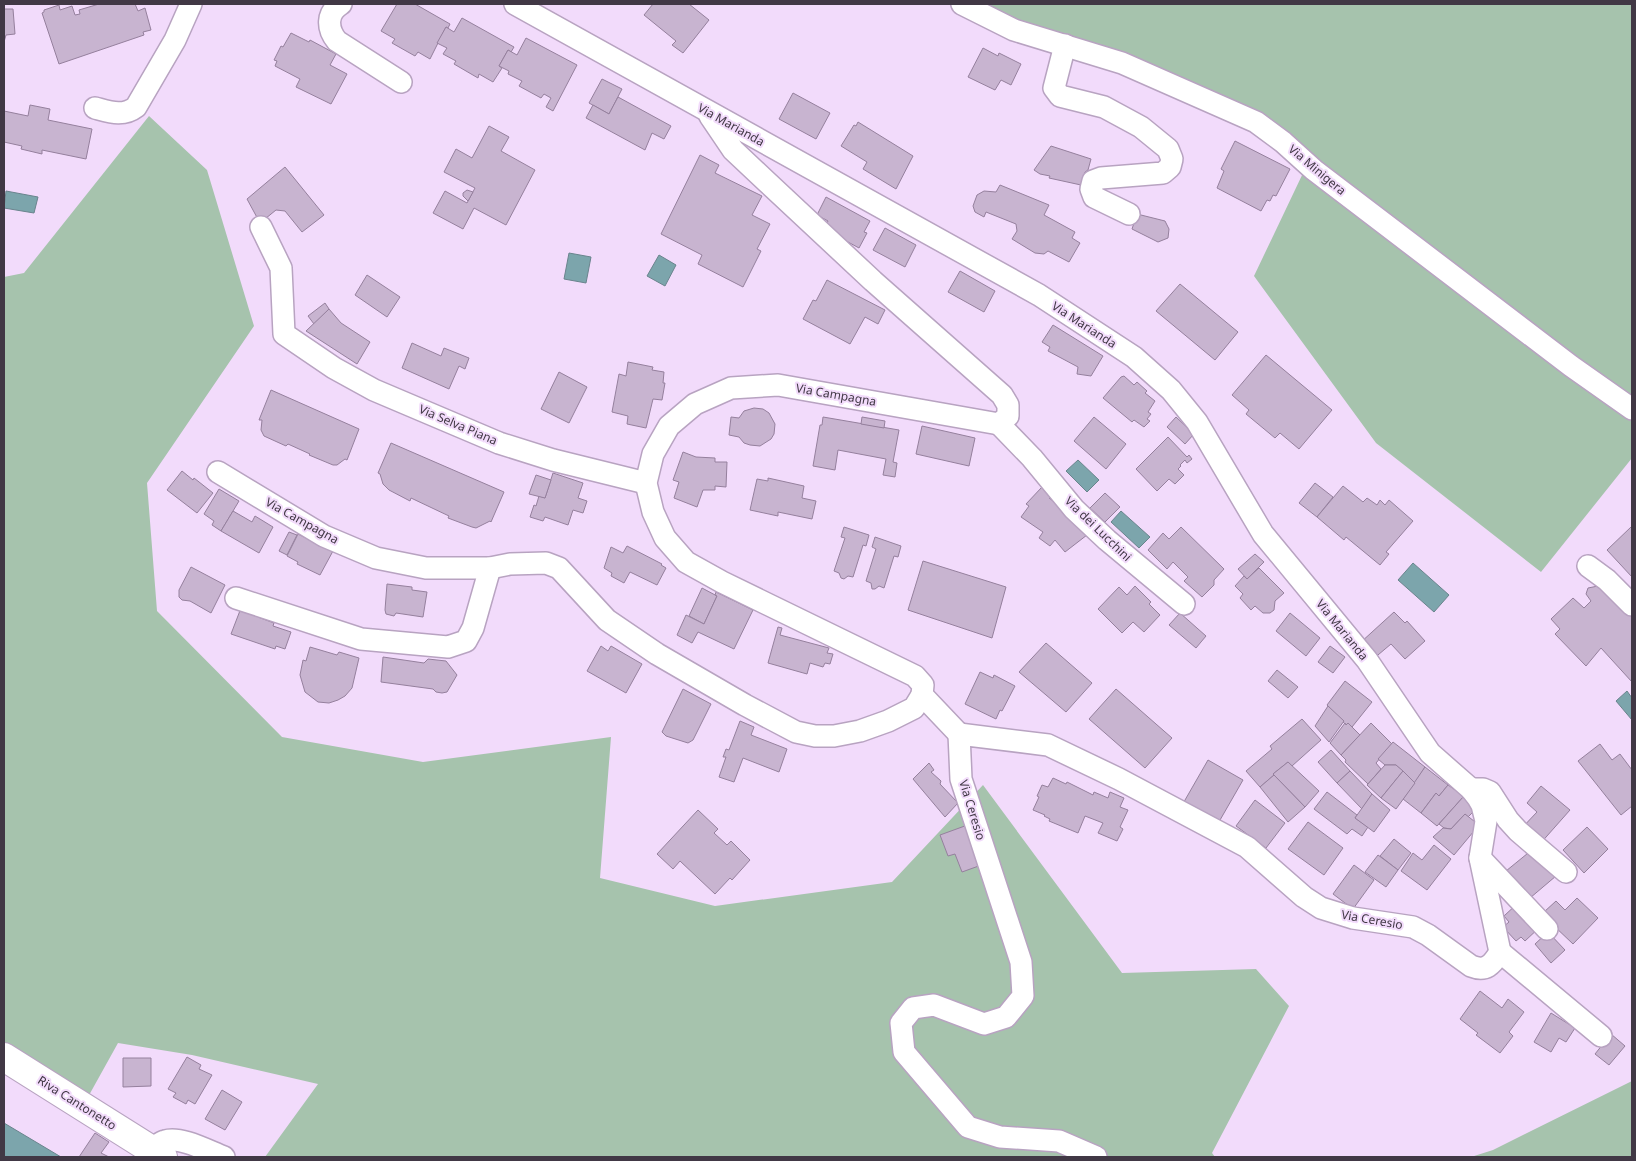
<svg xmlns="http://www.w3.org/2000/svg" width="1636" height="1161" viewBox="0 0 1636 1161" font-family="'Noto Sans',sans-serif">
<rect width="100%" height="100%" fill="#f2dbfb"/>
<g fill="#a6c3ad">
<polygon points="962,4 1632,4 1632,458 1541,572 1376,443 1254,276 1304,171 1283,142"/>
<polygon points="149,116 207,170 254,326 147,483 157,611 282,737 423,762 611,737 600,878 715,906 892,882 983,785 1122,973 1256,969 1289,1006 1212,1153 1215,1157 265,1157 318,1084 192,1055 118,1043 83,1106 4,1057 4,277 24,273"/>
<polygon points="1632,1081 1632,1157 1471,1157 1493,1150"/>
</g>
<g fill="#7ca5ac" stroke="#6a848d">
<polygon points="6,191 38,197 34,213 4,208"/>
<polygon points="569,253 591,257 586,283 564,279"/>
<polygon points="659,255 676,265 665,286 647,276"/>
<polygon points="1078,460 1099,480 1087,492 1066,471"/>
<polygon points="1121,511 1150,537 1139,548 1111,522"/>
<polygon points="1413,563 1449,595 1434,612 1398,580"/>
<polygon points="1627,691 1632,698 1632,720 1616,701"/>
<polygon points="4,1123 61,1157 4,1157"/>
</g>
<g fill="#c8b4d0" stroke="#95809d">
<polygon points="99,4 135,4 138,11 145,8 151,30 143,32 144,35 59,64 42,13 44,12 44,10 59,5 60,10 72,6 75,15 80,14 79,10"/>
<polygon points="397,4 415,4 450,24 448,28 446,27 430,59 418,52 415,56 392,43 395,39 381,31"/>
<polygon points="653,4 689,4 709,20 683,53 672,45 676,41 644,15"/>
<polygon points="4,9 13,9 15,34 6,35 4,42"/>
<polygon points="462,18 514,47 511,52 508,50 499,66 502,68 493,82 479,74 478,78 454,64 456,61 443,54 447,48 437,43 446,27 454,32"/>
<polygon points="291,33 309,42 310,40 336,54 330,65 347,74 331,104 296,87 300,79 275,66 277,61 274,60 281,46 283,47"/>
<polygon points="526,38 577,65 553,111 546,107 551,98 544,94 541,98 519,86 522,81 508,74 509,71 499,66 508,50 517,55"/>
<polygon points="983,48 998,56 999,53 1021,64 1011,85 1001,80 995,90 968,77"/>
<polygon points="602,79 622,89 609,114 589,103"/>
<polygon points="793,93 830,113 816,139 779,119"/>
<polygon points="618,97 671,126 664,139 652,133 645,150 586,118 593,105 609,114"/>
<polygon points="30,105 50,109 48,120 92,129 86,159 42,150 42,154 21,149 22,146 4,142 4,111 28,116"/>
<polygon points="858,122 913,156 896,189 863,169 867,162 841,146 854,125 856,126"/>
<polygon points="489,126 509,137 501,151 535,170 506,225 474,208 463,229 433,213 445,191 467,203 475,188 444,172 456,149 472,158"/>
<polygon points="1235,141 1290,169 1276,196 1273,195 1270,201 1267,200 1261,211 1217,188 1224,171 1221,169"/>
<polygon points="1051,146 1091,159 1088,170 1085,172 1081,185 1049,178 1050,176 1040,174 1034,170"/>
<polygon points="700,155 719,165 715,173 762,196 752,215 770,224 757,249 761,251 743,287 698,264 702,255 661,234"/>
<polygon points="285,167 324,215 302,232 285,211 276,210 260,223 247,199"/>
<polygon points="1000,185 1049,205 1044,215 1075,232 1072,238 1080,243 1069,262 1048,251 1044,254 1035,253 1012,239 1017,231 1016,224 986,212 984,217 975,212 973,206 977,195 984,191 996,192"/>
<polygon points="467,190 473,192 468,201 463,196 463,193"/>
<polygon points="826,197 870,221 864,232 867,233 859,248 824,229 828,221 817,215"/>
<polygon points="1137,214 1165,221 1169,229 1168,238 1158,242 1132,229"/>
<polygon points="885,228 916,245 905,267 873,250"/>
<polygon points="960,271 995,291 984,312 948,292"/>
<polygon points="367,275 400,297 387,317 355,295"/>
<polygon points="827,280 885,310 878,324 865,317 850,344 803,319 813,300 816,301"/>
<polygon points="1180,284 1238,332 1215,360 1156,311"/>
<polygon points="325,303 329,309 314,324 308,316"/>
<polygon points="329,309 341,323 370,342 357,364 306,331"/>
<polygon points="1053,325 1103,356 1091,376 1077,374 1078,367 1048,351 1050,347 1042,342"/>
<polygon points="412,343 441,356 444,348 469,358 465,369 459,366 449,389 402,368"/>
<polygon points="1266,355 1332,410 1299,449 1280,433 1275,438 1246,414 1249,410 1232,395"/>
<polygon points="628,362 653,367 652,370 664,372 663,383 665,383 662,400 653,399 646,428 627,424 628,416 612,412 619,374 626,376"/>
<polygon points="559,372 587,387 569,423 541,409"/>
<polygon points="1124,376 1134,385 1137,382 1147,391 1145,393 1155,401 1148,412 1151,414 1147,419 1150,421 1144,427 1134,420 1132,422 1103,398 1121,377"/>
<polygon points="271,390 359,429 347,460 345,459 337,465 333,465 309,455 310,454 288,444 286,446 264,436 261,430 262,420 259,420"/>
<polygon points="754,408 763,409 769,413 775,424 774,434 771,439 760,446 750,445 744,443 739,437 729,435 731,417 739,418 744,411"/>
<polygon points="823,417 899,430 893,462 897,463 895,477 883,475 886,459 838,450 835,470 813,466 820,425 822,425"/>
<polygon points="862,417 885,421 884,428 861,424"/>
<polygon points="1094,417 1126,444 1106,469 1074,441"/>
<polygon points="1176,417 1194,434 1185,444 1167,427"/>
<polygon points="922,426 975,438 969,466 916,454"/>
<polygon points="1168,437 1187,457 1189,455 1192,459 1187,463 1185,460 1180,465 1181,466 1178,469 1184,475 1175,484 1169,479 1157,491 1136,469"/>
<polygon points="391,443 504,492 491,522 490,521 476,528 472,527 448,518 449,516 411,498 410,501 389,490 383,484 380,474 378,473"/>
<polygon points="683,452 696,457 715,458 715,462 727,462 726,487 715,486 715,490 703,490 697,507 674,498 679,482 673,480"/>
<polygon points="182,471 193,480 194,478 213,493 197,513 167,490"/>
<polygon points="553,473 583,483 578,498 587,501 583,513 573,510 568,525 545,517 543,521 530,517 534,505 536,506 539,496 545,498"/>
<polygon points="536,475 551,480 545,498 529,494"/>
<polygon points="768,478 804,486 802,498 816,501 812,519 778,512 778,516 750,510 757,479 768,481"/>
<polygon points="1315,483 1333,497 1317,517 1299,503"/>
<polygon points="1343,486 1363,502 1367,498 1377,505 1380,500 1385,505 1389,500 1413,521 1386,552 1389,554 1380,565 1346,537 1344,540 1317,517"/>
<polygon points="1042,487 1052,495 1049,498 1072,515 1087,535 1065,552 1055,540 1050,546 1039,538 1043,532 1021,517 1029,506 1026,504"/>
<polygon points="219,489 239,501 221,531 212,525 214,521 204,514"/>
<polygon points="1105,493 1120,507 1105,522 1090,508"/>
<polygon points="233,511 252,522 255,516 273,527 259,553 221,531"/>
<polygon points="844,527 869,535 866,546 863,545 853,577 848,576 844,579 841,578 839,573 834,571 845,538 841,537"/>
<polygon points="1181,527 1224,569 1214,580 1214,585 1202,597 1184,581 1188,577 1173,562 1167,569 1148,550 1163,533 1169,539"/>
<polygon points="1631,527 1632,527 1632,577 1607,550"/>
<polygon points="289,532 297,535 287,555 279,551"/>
<polygon points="298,534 333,551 320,575 297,564 298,562 287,556"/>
<polygon points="875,537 901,546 898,557 894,556 884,588 879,586 875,589 872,589 871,583 866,581 876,549 872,547"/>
<polygon points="627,546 662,564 661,565 666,568 657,585 630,572 624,583 611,576 612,573 604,568 611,547 623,553"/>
<polygon points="1255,554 1264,562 1247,579 1238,569"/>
<polygon points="923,561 1006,587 992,638 908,610"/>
<polygon points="191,567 225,585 211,613 190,601 182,600 179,597 179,590"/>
<polygon points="1259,568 1284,593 1275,601 1274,610 1270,613 1263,613 1255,606 1251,610 1240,598 1243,594 1235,586 1244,576 1247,579"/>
<polygon points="387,584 412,587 412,590 427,592 423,617 396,613 394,616 386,614 385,610"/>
<polygon points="1603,585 1632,616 1632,682 1601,648 1586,666 1555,634 1560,629 1551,619 1573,598 1584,608 1591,601 1586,594 1588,588"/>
<polygon points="1135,586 1151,602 1149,604 1160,615 1144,632 1133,622 1122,633 1098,609 1119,587 1127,595"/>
<polygon points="702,588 717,596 704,624 689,616"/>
<polygon points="716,592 753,610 734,649 698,632 692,643 677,635 686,615 704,624 717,596 715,595"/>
<polygon points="241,608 259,614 258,617 274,623 273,626 291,632 285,649 276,646 275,649 231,634"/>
<polygon points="1394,612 1405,623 1407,621 1425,641 1405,659 1391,644 1372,660 1360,643"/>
<polygon points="1180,613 1206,636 1196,648 1169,625"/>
<polygon points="1290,613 1320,638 1306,656 1276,631"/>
<polygon points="778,627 782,628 780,635 829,648 827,653 833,654 830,664 825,663 823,667 810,663 807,674 768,663"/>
<polygon points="1046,643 1092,683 1066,712 1019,672"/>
<polygon points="601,646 608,651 611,646 642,664 626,693 587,671"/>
<polygon points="1330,646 1345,657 1333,673 1318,662"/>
<polygon points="310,647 337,655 339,652 359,658 352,688 345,696 338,700 329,703 318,702 305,692 300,675 303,660 306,661"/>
<polygon points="383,657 424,663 428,659 446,661 457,675 447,692 442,693 436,692 433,689 381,682"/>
<polygon points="1277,670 1298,687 1288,698 1268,681"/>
<polygon points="980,672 993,678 994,675 1015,686 1002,711 1000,710 996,719 965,704"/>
<polygon points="1345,681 1372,702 1352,727 1348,723 1346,725 1327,705"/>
<polygon points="683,689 711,704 693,740 688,743 666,736 662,732"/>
<polygon points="1116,689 1172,738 1145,768 1089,719"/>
<polygon points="1328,706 1344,721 1329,742 1315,726"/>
<polygon points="1302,719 1321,740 1292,766 1288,762 1273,774 1274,775 1260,787 1246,771 1272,749 1270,746"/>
<polygon points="740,721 754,727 751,735 787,749 779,772 743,758 734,782 719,777 726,757 723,757 726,749 729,750"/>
<polygon points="1345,723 1346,725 1348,723 1360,735 1341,755 1330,743"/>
<polygon points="1371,723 1392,744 1376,763 1381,769 1368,784 1345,762 1346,760 1341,755"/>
<polygon points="1393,742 1425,767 1415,783 1396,765 1385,765 1378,759"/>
<polygon points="1600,744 1612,760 1620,754 1632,770 1632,806 1621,815 1578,761"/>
<polygon points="1331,750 1350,771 1337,783 1318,762"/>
<polygon points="1208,760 1243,780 1216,827 1181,807"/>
<polygon points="1288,762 1319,791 1305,807 1273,774"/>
<polygon points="929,763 934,770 931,772 941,781 940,784 958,803 945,817 913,779"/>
<polygon points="1385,765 1396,765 1403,771 1381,798 1367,785"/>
<polygon points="1425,767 1448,785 1439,796 1436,793 1421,813 1403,799"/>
<polygon points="1350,771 1372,794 1362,809 1337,783"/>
<polygon points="1403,771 1415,783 1396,809 1381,798"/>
<polygon points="1274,775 1305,807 1288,822 1260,787"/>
<polygon points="1053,778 1066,784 1067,782 1093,795 1094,792 1108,798 1110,792 1124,798 1120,807 1128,810 1120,827 1123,829 1117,841 1098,833 1103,823 1085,816 1078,833 1049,821 1050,819 1044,816 1045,815 1033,810 1039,797 1037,796 1042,785 1048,787"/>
<polygon points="1448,785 1464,796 1437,826 1421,813 1436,793 1439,796"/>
<polygon points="1541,786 1570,810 1539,845 1520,830 1537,812 1527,803"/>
<polygon points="1327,792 1357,815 1355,818 1368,827 1362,836 1352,829 1347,834 1314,809"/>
<polygon points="1372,794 1390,810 1374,832 1355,818"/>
<polygon points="1464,796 1478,807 1468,817 1465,814 1451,829 1444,828 1439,824"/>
<polygon points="1255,800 1285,823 1266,848 1236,826"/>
<polygon points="698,810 718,829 714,833 727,845 731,841 750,860 732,880 730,878 715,894 680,861 673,869 657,854"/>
<polygon points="1465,814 1479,825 1454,855 1433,837 1443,828 1451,829"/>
<polygon points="1308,822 1343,848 1324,875 1288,849"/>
<polygon points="973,823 987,863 962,872 955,854 948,856 940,835"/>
<polygon points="1587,827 1608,849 1584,873 1563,850"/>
<polygon points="1394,839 1411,853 1398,870 1380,856"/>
<polygon points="1434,845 1451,859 1427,890 1401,871 1413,853 1422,860"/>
<polygon points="1533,849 1556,876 1530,898 1506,871"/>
<polygon points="1378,855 1398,870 1386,887 1365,872"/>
<polygon points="1354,865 1374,880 1353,909 1333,894"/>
<polygon points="1577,898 1598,918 1573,944 1552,924 1544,912 1556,901 1565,910"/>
<polygon points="1519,902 1541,926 1525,941 1521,937 1516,941 1503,927 1509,922 1504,916"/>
<polygon points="1548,932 1565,950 1551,963 1535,944"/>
<polygon points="1480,991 1502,1008 1508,999 1524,1012 1509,1032 1513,1036 1500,1053 1476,1035 1478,1033 1460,1019"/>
<polygon points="1551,1013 1575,1028 1566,1042 1559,1038 1551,1052 1534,1042"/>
<polygon points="1611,1034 1625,1046 1609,1065 1595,1054"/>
<polygon points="187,1057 201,1065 199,1069 212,1075 195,1104 188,1100 186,1104 173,1097 176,1093 168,1089"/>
<polygon points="123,1058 151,1058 151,1086 123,1087"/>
<polygon points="222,1090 242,1102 225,1130 205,1119"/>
<polygon points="95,1133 109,1142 101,1153 109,1157 79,1157"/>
</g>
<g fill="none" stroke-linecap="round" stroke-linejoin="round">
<defs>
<g id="minor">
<path d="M 341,4 C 326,13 327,29 337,41 L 401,82"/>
<polyline points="515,4 1039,295 1134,357 1171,390 1197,422 1263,534 1367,660 1430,753 1471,789 1478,798 1482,805 1486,821 1480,858 1500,952"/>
<polyline points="962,4 1014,30 1122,63 1256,122 1283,142 1314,170 1571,366 1632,409"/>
<polyline points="1065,45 1054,88 1060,96 1104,107 1141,127 1168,149 1172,159 1170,167 1163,173 1101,178 1093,181 1091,189 1094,197 1129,214"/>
<path d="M 95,108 C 110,112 123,117 136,107 L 175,40 L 191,4"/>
<polyline points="710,116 733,150 767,182 873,281 1002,395 1008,405 1008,416 999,424 778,385 731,388 695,404 669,426 653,454 646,483 653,512 665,538 686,562 722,582 915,676 923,685 922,695 959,734"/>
<polyline points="261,227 281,268 284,334 334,368 374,390 499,443 553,460 646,483"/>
<polyline points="999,424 1032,458 1074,509 1107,540 1184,604"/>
<polyline points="218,472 324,536 376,558 426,568 490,568 510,564 546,563 559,568 607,620 657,654 745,705 796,732 815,736 834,736 860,731 888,721 914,708 922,695"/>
<polyline points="1588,566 1607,580 1632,605"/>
<polyline points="236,598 361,639 448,647 466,641 473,628 490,568"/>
<polyline points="1471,789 1483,789 1490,792 1508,820 1518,831 1566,872"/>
<polyline points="1480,858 1547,929"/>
<polyline points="1500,952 1601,1036"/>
<path d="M 151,1149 C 155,1147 160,1142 165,1141 C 181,1136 208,1151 224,1157"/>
<path d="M 1096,1157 L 1059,1141 L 1000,1137 L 968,1127 L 904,1052 L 901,1023 L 913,1008 L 934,1005 L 984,1024 L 1006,1017 L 1023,996 L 1021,962 L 961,779 L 959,734 L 1048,745 L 1119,779 L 1247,847 L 1304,897 L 1321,908 L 1353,918 L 1413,927 L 1428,935 L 1471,966 C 1486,972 1492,965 1500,952"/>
</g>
<polyline id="major" points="4,1057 163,1157"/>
</defs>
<use href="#minor" stroke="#b8a3c1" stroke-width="24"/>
<use href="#major" stroke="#b8a3c1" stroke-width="30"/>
<use href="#minor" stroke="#fff" stroke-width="21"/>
<use href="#major" stroke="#fff" stroke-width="28"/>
</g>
<g text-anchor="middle" stroke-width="4" stroke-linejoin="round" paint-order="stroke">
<g font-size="12" fill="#413845" stroke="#f2dbfb">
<text transform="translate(731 125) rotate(29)" y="4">Via Marianda</text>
<text transform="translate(1317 170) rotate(40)" y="4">Via Minigera</text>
<text transform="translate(1084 325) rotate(33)" y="4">Via Marianda</text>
<text transform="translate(836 395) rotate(10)" y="4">Via Campagna</text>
<text transform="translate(458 425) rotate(23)" y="4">Via Selva Piana</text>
<text transform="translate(302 521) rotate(29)" y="4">Via Campagna</text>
<text transform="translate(1098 529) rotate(44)" y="4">Via dei Lucchini</text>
<text transform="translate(1342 630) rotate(51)" y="4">Via Marianda</text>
<text transform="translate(972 810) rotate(73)" y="4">Via Ceresio</text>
<text transform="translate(1372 920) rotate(10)" y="4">Via Ceresio</text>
<text transform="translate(77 1103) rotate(32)" y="4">Riva Cantonetto</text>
</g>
</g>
<rect width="1636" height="1161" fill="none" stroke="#413845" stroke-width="10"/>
</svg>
